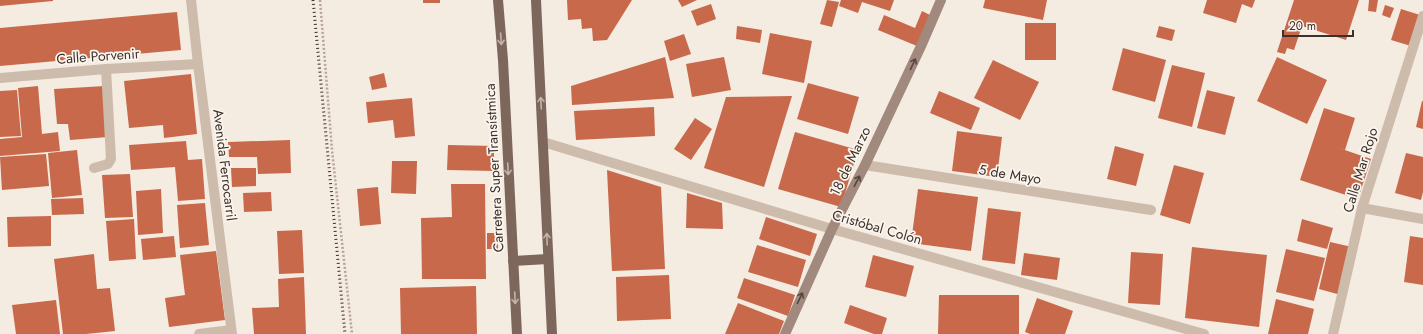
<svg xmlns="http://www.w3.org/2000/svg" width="1423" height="334" viewBox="0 0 1423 334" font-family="Jost,sans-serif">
<rect width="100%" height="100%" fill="#f4ebe1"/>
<g fill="#c8694b">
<polygon points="0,0 53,0 53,1 0,6"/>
<rect x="423" y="0" width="17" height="3"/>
<polygon points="567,0 632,0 607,40 593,41 592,28 582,29 581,19 568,20"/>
<polygon points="678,0 697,0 682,7"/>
<polygon points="827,0 839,2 832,27 820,24"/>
<polygon points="841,0 894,0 890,11 862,2 858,13 839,6"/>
<polygon points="985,0 1047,0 1043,20 983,8"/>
<polygon points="1207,0 1255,0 1252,8 1242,4 1236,23 1203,13"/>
<polygon points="1294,0 1359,0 1346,40 1302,26 1294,50 1287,48 1285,54 1277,52"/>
<polygon points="1369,0 1378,0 1376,12 1368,11"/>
<polygon points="711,4 716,19 697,26 691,11"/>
<polygon points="1385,5 1394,8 1390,18 1382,15"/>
<polygon points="1401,9 1420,15 1411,46 1391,40"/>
<polygon points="922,11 930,15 917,46 878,30 884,15 915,28"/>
<polygon points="177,12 181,50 0,66 0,28"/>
<rect x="1025" y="23" width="31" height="37"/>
<polygon points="737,26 762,30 760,43 736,39"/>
<polygon points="1159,26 1175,30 1172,41 1156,37"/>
<polygon points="770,33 812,41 804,83 762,74"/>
<polygon points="684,34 691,54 670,61 664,41"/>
<polygon points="1123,48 1166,60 1155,102 1112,90"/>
<polygon points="665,57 674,98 572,105 571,86"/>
<polygon points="724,57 731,90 692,97 686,64"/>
<polygon points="1277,57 1327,80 1307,124 1257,101"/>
<polygon points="993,60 1039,82 1020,120 974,98"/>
<polygon points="1172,65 1205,73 1192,127 1158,118"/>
<polygon points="384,73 387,87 372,90 369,77"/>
<polygon points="191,74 197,134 164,138 163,125 129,128 124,81"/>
<polygon points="808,83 859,97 848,134 797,119"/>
<polygon points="38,86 42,134 58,132 60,151 0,156 0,139 22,137 18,88"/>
<polygon points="105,86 108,137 70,140 68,124 57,124 54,89"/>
<polygon points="17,90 21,136 0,137 0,91"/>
<polygon points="1207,90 1235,97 1225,135 1197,128"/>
<polygon points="939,91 980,108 971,130 930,113"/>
<polygon points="792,96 764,187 704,168 726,97"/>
<polygon points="412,98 415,136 395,138 393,120 368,123 366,102"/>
<polygon points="1422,101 1423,101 1423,129 1416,127"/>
<polygon points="654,107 655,136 576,140 574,111"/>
<polygon points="1324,108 1355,118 1345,150 1336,147 1371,159 1358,199 1300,180"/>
<polygon points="695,118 712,129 691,160 674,149"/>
<polygon points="957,131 1002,137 997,177 952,171"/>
<polygon points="795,132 858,150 841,207 778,189"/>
<polygon points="290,140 291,173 258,174 257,157 229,157 228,142"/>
<polygon points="186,141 188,160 202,159 205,199 178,201 175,167 131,170 129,145"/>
<polygon points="448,145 494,146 494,171 447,170"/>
<polygon points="1115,146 1144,154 1136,186 1107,179"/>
<polygon points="77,150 82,195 52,198 48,153"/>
<polygon points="1406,153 1423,157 1423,192 1421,200 1395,193"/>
<polygon points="46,154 49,186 2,190 0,157"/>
<polygon points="392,161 417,161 416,194 391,193"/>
<polygon points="1174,165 1204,173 1190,224 1160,215"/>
<polygon points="231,168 256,168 256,186 232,187"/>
<polygon points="607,170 661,187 665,269 612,271"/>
<polygon points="130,174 133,217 105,218 102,175"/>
<polygon points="451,184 485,184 486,279 422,279 421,218 452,217"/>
<polygon points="378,187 381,224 360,226 357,189"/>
<polygon points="161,189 163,233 138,235 136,191"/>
<polygon points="918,189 978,197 971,251 911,243"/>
<polygon points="271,192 272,211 244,212 243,193"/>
<polygon points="687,193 722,203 723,229 686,228"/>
<polygon points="83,198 84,214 52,215 51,199"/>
<polygon points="205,203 209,245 180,248 177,205"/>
<polygon points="988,208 1021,212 1015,264 982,260"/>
<polygon points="51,216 51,246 8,247 7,217"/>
<polygon points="766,217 817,234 810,256 759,239"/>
<polygon points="134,219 136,259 109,261 106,221"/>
<polygon points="1302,219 1333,228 1327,249 1297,241"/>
<polygon points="302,230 304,273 279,274 277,231"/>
<rect x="487" y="233" width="11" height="16"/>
<polygon points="174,236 176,257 143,260 141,239"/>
<polygon points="1410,236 1423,238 1423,285 1404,282"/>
<polygon points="1330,242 1352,247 1341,295 1319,289"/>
<polygon points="757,245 806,260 798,287 748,272"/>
<polygon points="1192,247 1267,255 1259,327 1185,318"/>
<polygon points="1286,249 1325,258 1314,301 1276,292"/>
<polygon points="216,251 225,320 169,327 165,298 185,295 180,255"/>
<polygon points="1131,252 1163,254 1160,305 1128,303"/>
<polygon points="1024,253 1060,258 1057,280 1021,275"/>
<polygon points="94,254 97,289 110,288 115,331 86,334 63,334 54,259"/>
<polygon points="873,255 914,266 906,297 865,287"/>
<polygon points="669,275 671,319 617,321 616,277"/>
<polygon points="304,277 306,334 254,334 252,308 279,307 278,279"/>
<polygon points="744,278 795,295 788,316 737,298"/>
<polygon points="476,286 477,334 401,334 400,288"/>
<polygon points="939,295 1019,295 1019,334 938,334"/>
<polygon points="1037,298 1073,311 1065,334 1030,334 1025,332"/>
<polygon points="1276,299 1314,309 1308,334 1268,334"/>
<polygon points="56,300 60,334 16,334 12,305"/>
<polygon points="738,303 784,321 779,334 725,334"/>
<polygon points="850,305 887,318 882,334 874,334 844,323"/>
</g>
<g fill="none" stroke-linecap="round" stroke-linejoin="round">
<polyline stroke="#b9a596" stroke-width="2.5" stroke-dasharray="2 2" stroke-linecap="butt" points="320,0 332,150 352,334"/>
<polyline stroke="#cdbbac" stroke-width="10" points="94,168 108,164 111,159 106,69"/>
<g stroke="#cdbbac" stroke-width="10">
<polyline points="191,0 198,64 232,334"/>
<polyline points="0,78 106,69 198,64"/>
<polyline points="543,142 832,229 1204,334"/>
<polyline points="865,165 1151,210"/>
<polyline points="1362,208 1423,219"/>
<polyline points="199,334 231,330"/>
<polyline points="1333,334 1362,208 1423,16"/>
</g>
<polyline stroke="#a18a7d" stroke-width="10" points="785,334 832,229 865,165 922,44 941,0"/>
<g stroke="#7d675c" stroke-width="10">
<polyline points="498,0 503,60 517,334"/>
<polyline points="536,0 552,334"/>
<polyline points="513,261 548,259"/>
</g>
<polyline stroke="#3b302b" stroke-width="3" stroke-dasharray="1 3" stroke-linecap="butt" points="313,0 345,334"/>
</g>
<defs><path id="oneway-shaft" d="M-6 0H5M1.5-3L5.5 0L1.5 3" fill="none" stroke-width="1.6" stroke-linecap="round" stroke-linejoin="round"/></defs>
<g stroke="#c2b5ac">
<use href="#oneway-shaft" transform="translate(501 39) rotate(86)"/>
<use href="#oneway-shaft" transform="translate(541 103) rotate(-93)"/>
<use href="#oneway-shaft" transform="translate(508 169) rotate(87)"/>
<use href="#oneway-shaft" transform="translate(547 239) rotate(-92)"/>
<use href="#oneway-shaft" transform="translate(515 298) rotate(87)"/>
</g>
<g stroke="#544640">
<use href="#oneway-shaft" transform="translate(913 64) rotate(-65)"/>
<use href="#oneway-shaft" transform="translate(857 181) rotate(-63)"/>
<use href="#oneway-shaft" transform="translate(800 298) rotate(-65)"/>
</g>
<g text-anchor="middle" stroke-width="3.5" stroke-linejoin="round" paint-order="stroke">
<g font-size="14" fill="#3b302b" stroke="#fbf5ee">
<text transform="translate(98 56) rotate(-4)" y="5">Calle Porvenir</text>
<text transform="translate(850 161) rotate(-64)" y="5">18 de Marzo</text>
<text transform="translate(225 165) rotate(83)" y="5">Avenida Ferrocarril</text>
<text transform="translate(494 168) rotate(-93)" y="5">Carretera Super Transístmica</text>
<text transform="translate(1360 170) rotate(-73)" y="5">Calle Mar Rojo</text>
<text transform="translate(1010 174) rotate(9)" y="5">5 de Mayo</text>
<text transform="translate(877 227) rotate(16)" y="5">Cristóbal Colón</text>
</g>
</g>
<path d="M1283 30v6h70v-6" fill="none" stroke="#3b302b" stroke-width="2"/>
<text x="1289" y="30" font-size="12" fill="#3b302b" stroke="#fbf5ee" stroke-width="3" paint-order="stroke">20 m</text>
</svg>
